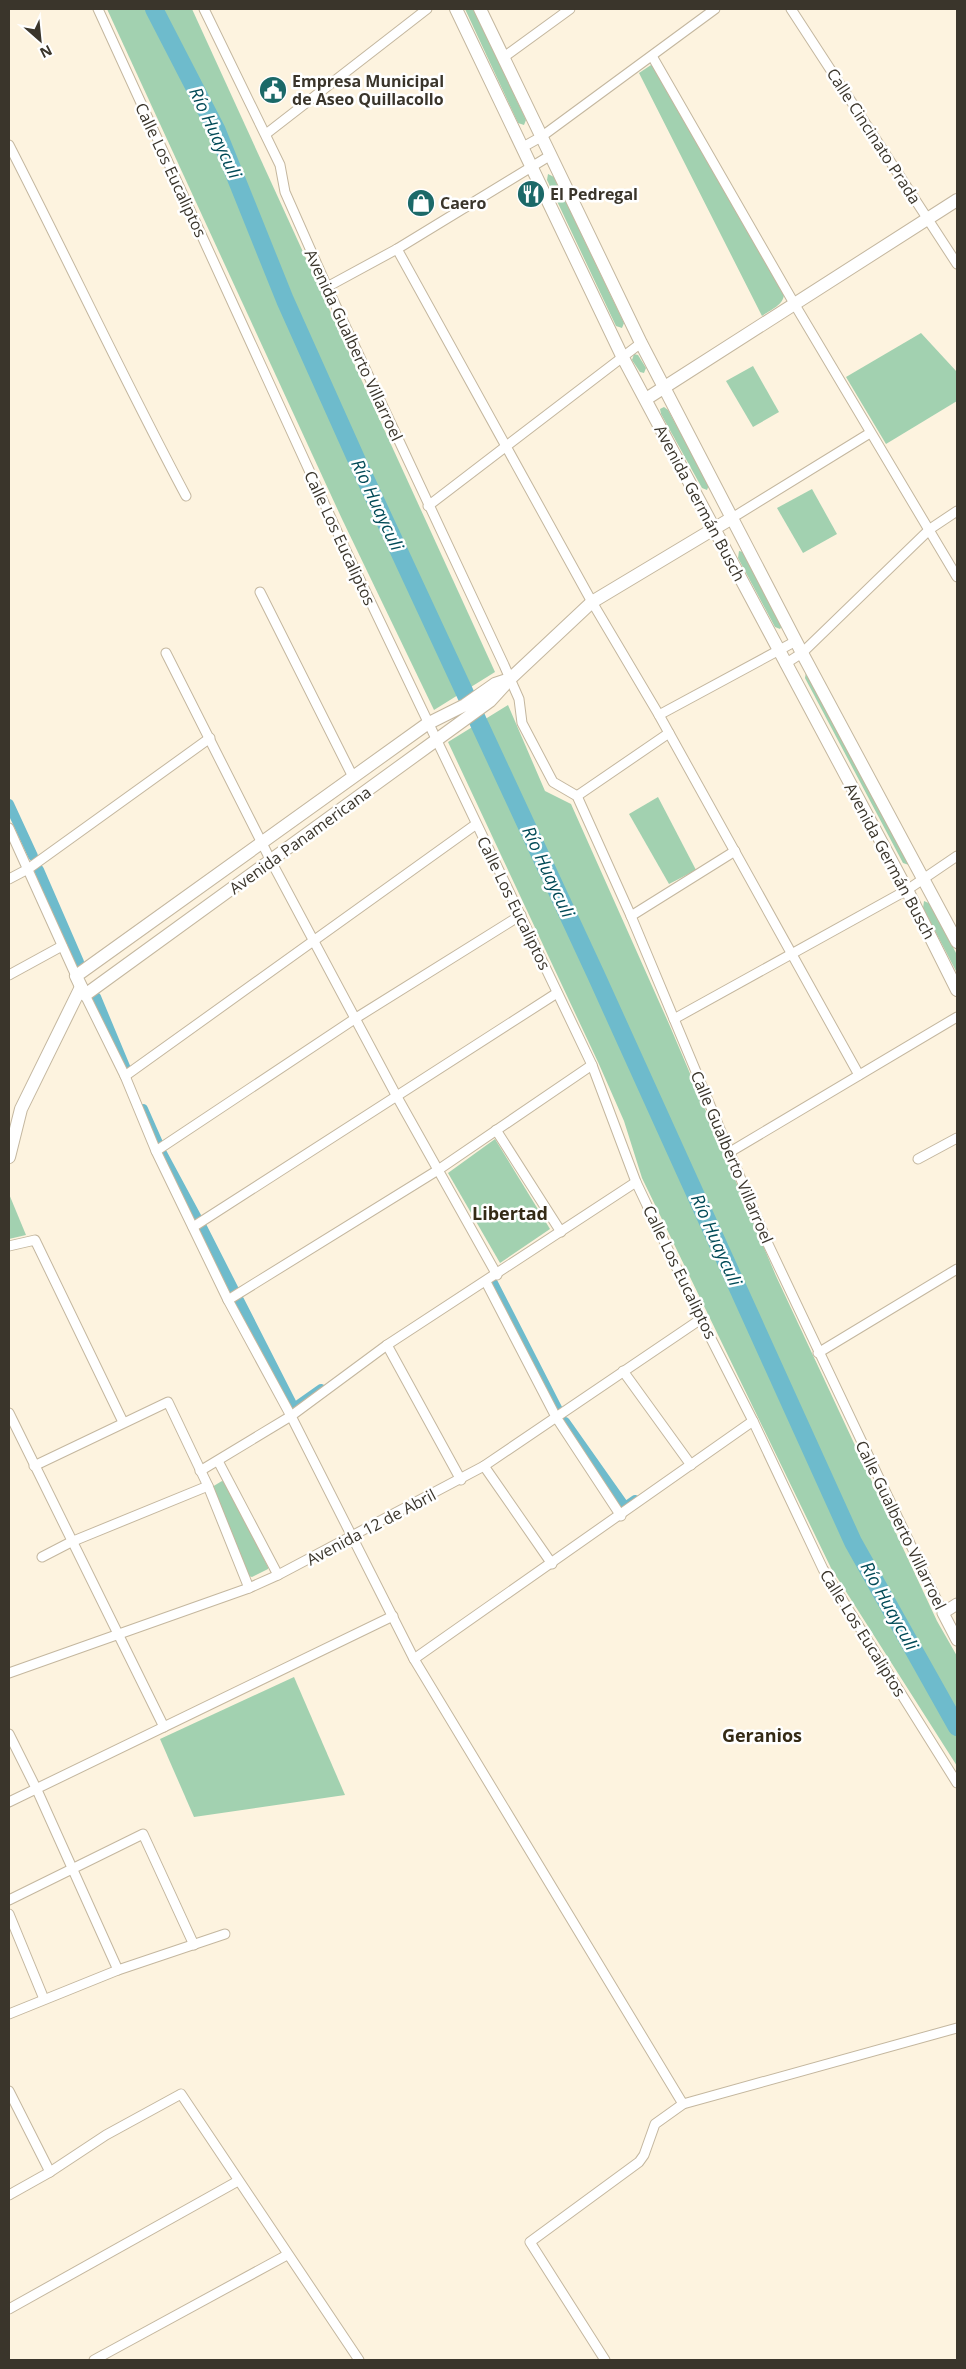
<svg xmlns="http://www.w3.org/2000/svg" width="966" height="2369" viewBox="0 0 966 2369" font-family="'Open Sans',sans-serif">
<rect width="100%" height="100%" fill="#fdf3df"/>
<g fill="#a2d1b0">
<polygon points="107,9 192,9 495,672 434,710 342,519"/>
<polygon points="465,9 474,9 526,120 524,125 518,123"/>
<path d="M 651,65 L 655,66 L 784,294 C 784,305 770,310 762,316 L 639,73 Z"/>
<polygon points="548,174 554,177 624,323 622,328 616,326 547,180"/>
<polygon points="921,333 957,372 957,401 886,444 846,377"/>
<polygon points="634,354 638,355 646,368 644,373 640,372 632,360"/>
<polygon points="753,366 779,412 753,427 726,381"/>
<polygon points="664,407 668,410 709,485 707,490 702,488 661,414 660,409"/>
<polygon points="812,489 837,534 803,553 777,508"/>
<polygon points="739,551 743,552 782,626 780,629 775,627 738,558"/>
<polygon points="806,672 909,865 903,863 805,678"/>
<polygon points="508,705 545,791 571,804 669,1024 776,1276 937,1621 957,1656 957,1766 831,1568 642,1178 624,1121 598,1062 448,742"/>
<polygon points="658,797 696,870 669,884 629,814"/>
<polygon points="924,901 931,904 957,955 957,973 923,908"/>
<polygon points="495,1139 550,1229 500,1263 448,1173"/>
<polygon points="9,1194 26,1235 9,1239"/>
<polygon points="222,1481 225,1482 268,1567 268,1569 252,1577 248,1576 212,1487"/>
<polygon points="294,1677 345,1795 194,1817 160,1739"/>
</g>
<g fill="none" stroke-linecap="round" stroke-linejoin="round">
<g stroke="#6ebbcc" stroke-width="10">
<polyline points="9,804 33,856"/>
<polyline points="39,870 79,962"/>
<polyline points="96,997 126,1069"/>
<polyline points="143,1109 158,1143"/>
<polyline points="162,1153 197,1218"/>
<polyline points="202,1227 234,1290"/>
<polyline points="493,1283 558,1410"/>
<polyline points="239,1300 294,1408 321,1389"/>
<polyline points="565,1422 625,1507 635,1500"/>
</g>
<polyline stroke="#6ebbcc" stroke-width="18" points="154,9 217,131 285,300 358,463 596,975 853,1542 957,1727"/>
<defs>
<g id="minor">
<polyline points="98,9 341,540 592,1065 636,1182 701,1319 753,1421 823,1569 957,1783"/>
<polyline points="204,9 280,165 285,192 327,287 504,665 519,699 522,723 553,782 577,796 631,916 768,1244 943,1613"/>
<polyline points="791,9 957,264"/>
<polyline points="652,56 795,305 957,577"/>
<polyline points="504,57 570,9"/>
<polyline points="266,134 427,9"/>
<path d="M 9,145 C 69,262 124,380 186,496"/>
<polyline points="523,147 541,137 715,9"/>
<polyline points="397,249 592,602 659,715 859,1075"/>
<polyline points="327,287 397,249 551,155"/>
<polyline points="428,506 641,343"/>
<polyline points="732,518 870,433"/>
<polyline points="260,592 353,777"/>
<polyline points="166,653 271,861 396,1095 497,1275"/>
<polyline points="785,664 802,653 930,529 957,511"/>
<polyline points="659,715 796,641"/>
<polyline points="577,796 669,733"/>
<polyline points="9,828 76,976"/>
<polyline points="9,879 28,869 210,738"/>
<polyline points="631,916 735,851"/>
<polyline points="9,975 62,946"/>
<polyline points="85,995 125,1076 156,1151 228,1300 291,1416 414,1659 683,2104"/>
<polyline points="674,1019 907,890 957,856"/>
<polyline points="125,1076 475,825"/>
<polyline points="496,1130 561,1232"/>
<polyline points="156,1151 356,1018 521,915"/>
<polyline points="730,1152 957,1017"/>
<polyline points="918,1159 957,1138"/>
<polyline points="193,1227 557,993"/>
<polyline points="9,1246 35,1240 123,1422"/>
<polyline points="486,1282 556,1417 621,1516"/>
<polyline points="228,1300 438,1170 592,1065"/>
<polyline points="387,1345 461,1480"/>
<polyline points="818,1353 957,1269"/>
<polyline points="623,1371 691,1465"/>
<polyline points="9,1413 164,1727"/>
<polyline points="218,1461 278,1575"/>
<polyline points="34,1466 168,1402 208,1486 249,1588"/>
<polyline points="484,1466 552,1564"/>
<polyline points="200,1471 291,1416 387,1345 636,1182"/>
<polyline points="42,1557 71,1542 208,1486"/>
<polyline points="414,1659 753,1421"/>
<polyline points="9,1673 249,1588 278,1575 484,1466 701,1319"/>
<polyline points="9,1734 37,1790 118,1970"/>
<polyline points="9,1802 393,1616"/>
<polyline points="9,1900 143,1834 194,1945"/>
<polyline points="9,1914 44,1999"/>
<polyline points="9,2014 118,1970 225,1934"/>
<polyline points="9,2091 50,2172"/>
<polyline points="9,2195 50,2172 106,2135 181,2094 359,2360"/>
<polyline points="9,2309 238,2181"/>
<polyline points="94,2360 287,2255"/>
<polyline points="605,2360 530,2242 639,2162 644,2155 655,2124 683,2104 957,2028"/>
</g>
<polyline id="tertiary" points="957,1604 943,1613 957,1640"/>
<g id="secondary">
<polyline points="456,9 622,356 907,890 957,990"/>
<polyline points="480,9 641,343 802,653 957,942"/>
<polyline points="646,399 957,200"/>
<polygon points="510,679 490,701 435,741 85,995 76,976 427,724 465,705 495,684"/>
<polyline points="510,679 592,602 732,518"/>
<polyline points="9,1157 21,1109 81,987"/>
</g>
</defs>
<use href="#minor" stroke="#c4b79f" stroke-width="11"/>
<use href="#tertiary" stroke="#c4b79f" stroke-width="13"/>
<use href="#secondary" stroke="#c4b79f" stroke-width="14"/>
<use href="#minor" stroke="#fff" stroke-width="9"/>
<use href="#tertiary" stroke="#fff" stroke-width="11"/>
<use href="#secondary" stroke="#fff" stroke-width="12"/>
</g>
<defs>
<symbol id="civic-disc" viewBox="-11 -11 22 22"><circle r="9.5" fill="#1b6968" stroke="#fff"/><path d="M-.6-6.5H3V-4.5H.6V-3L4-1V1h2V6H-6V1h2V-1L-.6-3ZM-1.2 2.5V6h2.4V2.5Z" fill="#fff"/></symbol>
<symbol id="restaurant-disc" viewBox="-11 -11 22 22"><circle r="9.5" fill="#1b6968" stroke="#fff"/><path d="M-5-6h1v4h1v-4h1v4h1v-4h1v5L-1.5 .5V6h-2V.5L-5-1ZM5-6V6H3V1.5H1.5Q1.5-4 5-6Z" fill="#fff"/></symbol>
<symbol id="shop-disc" viewBox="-11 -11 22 22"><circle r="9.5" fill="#1b6968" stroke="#fff"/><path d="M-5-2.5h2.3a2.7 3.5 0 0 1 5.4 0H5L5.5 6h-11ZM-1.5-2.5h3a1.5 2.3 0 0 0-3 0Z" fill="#fff"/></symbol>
</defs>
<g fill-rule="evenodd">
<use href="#civic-disc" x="257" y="74" width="32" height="32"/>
<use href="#restaurant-disc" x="515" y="178" width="32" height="32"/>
<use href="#shop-disc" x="405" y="187" width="32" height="32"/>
</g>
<g text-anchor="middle" stroke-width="5" stroke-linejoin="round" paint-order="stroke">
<g font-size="16" font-weight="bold" fill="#3a352b" stroke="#fff" text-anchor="start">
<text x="292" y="87">Empresa Municipal<tspan x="292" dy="18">de Aseo Quillacollo</tspan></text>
<text x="550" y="200">El Pedregal</text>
<text x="440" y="209">Caero</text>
</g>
<g font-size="16" fill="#3a352b" stroke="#fff">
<text transform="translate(874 136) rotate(57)" y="6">Calle Cincinato Prada</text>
<text transform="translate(171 170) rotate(65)" y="6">Calle Los Eucaliptos</text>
<text transform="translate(354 345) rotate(65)" y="6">Avenida Gualberto Villarroel</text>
<text transform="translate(700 503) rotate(62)" y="6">Avenida Germán Busch</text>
<text transform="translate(340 538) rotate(65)" y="6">Calle Los Eucaliptos</text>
<text transform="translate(300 840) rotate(-36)" y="6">Avenida Panamericana</text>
<text transform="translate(890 861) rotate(62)" y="6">Avenida Germán Busch</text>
<text transform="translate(514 903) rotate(64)" y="6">Calle Los Eucaliptos</text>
<text transform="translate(732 1157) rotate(67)" y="6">Calle Gualberto Villarroel</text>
<text transform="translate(680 1272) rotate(64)" y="6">Calle Los Eucaliptos</text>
<text transform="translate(901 1525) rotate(64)" y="6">Calle Gualberto Villarroel</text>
<text transform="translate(371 1527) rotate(-28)" y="6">Avenida 12 de Abril</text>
<text transform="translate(863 1633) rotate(58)" y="6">Calle Los Eucaliptos</text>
</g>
<g font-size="18" font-style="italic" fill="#014a57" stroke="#fff">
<text transform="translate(215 133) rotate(65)" y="6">Río Huayculi</text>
<text transform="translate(377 505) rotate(65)" y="6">Río Huayculi</text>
<text transform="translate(548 872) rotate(65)" y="6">Río Huayculi</text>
<text transform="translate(716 1240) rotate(66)" y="6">Río Huayculi</text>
<text transform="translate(889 1606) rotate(61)" y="6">Río Huayculi</text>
</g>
<g font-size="18" font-weight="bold" fill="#342a15" stroke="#fff">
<text x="510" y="1220">Libertad</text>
<text x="762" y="1742">Geranios</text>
</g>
</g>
<rect width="966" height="2369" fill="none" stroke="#3a352b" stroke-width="20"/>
<g transform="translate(40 40) rotate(153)" stroke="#ffffff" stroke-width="4" paint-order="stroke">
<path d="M0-4L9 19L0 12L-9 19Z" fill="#3a352b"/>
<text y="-8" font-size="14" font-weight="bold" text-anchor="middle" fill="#3a352b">N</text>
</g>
</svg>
